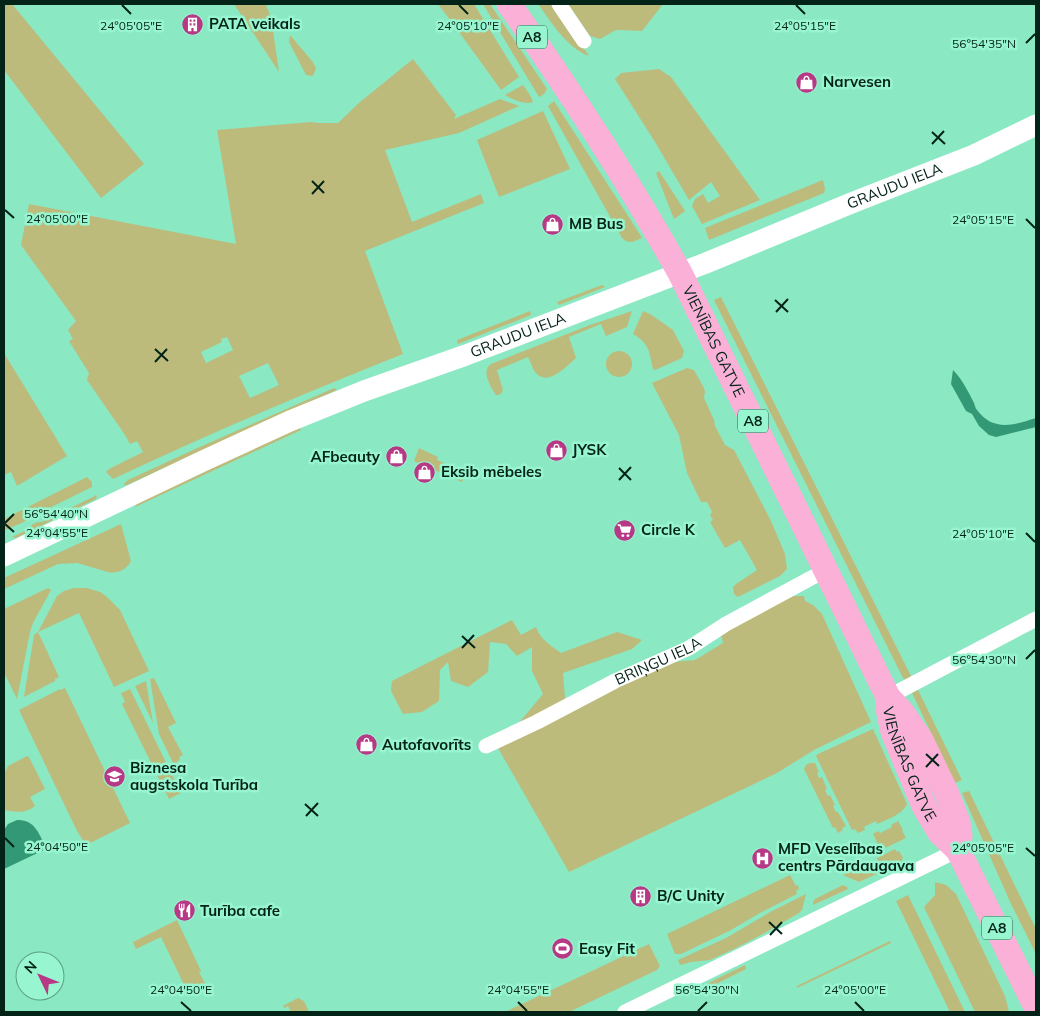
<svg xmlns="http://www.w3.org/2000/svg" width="1040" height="1016" viewBox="0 0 1040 1016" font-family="Mulish,sans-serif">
<rect width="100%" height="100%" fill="#8ae8c3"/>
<g fill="#bdbb7c" fill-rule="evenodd">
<polygon points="4,4 12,4 144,164 101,198 4,70"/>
<polygon points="234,4 265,4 266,5 271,17 279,72"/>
<polygon points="438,4 474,4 519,77 501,90 459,32 455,32 457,29"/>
<polygon points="483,4 490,4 547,89 544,94 539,97"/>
<path d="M 538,4 L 555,4 L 589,56 C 566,47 552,23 538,4 Z"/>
<polygon points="568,4 663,4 642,31 616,30 600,39 590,36"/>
<polygon points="290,35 312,61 316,68 313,76 306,75 289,42"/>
<path d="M 413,59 L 456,115 L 454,119 L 500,99 L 519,106 L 459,133 L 385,150 L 412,222 L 481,194 L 484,203 L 365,251 L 403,354 C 305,393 208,434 113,479 L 106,472 L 109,469 L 143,452 L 137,441 L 130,444 L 125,435 L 87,380 L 89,373 L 69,341 L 73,339 L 68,330 L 76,321 L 21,245 L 29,204 L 236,244 L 217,130 L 311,122 L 319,123 L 338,123 L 360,102 ZM 227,337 L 233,350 L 206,363 L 201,352 L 222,342 L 221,339 ZM 268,363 L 279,385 L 250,398 L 239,376 Z"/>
<polygon points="659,69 671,77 760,200 702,224 692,206 695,199 703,194 708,203 720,196 711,182 689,200 655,142 615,79 621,73"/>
<path d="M 523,85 L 530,95 L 533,102 C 524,105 513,100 505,95 Z"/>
<path d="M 554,101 L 639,233 L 642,238 C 635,241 629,245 622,238 L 548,106 Z"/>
<polygon points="543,111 570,169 499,197 477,140"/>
<polygon points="659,171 685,211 674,219 656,173"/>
<polygon points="823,180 825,189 824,193 709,240 705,228"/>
<polygon points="602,285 605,287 559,305 557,302"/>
<polygon points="721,297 913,680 908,682 903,678 714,300"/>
<polygon points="530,311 531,315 458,344 457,340"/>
<path d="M 632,311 L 627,327 L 606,336 L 601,324 L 569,337 L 576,358 C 567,366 547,388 535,372 C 532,368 531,362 528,357 L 497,370 L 503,390 C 501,394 500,395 496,395 C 490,386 481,371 491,364 L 590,325 Z"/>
<path d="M 643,311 L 650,314 L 673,330 L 684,351 L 682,358 L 655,370 L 653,369 C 649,352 650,344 633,334 Z"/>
<circle cx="619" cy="364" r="13"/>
<polygon points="4,353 67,456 17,486 11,472 4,475"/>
<polygon points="687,368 694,370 703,386 705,391 704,398 714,420 715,426 725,445 734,450 771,521 785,554 787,569 780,576 738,597 734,594 733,587 736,584 757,570 740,540 725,548 710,522 713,520 710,515 712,512 707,502 701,502 687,473 679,435 652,383"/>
<polygon points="334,388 337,390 280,415 127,485 123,485 128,480 193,450"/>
<polygon points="299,427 301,430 135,507 137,503"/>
<polygon points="419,448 438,457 437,460 473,475 472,478 465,475 462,482 414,461"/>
<path d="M 87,477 L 92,482 L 92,487 L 41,512 L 28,517 L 24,522 L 5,530 C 3,526 4,522 6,518 Z"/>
<path d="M 97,495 L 96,499 L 16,538 L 12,537 C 17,534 24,532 28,529 C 34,524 33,522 42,522 Z"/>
<path d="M 121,524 L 131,561 C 126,570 118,574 108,572 L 77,563 L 58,564 L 4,589 L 4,578 Z"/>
<polygon points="48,588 51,590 33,623 30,632 17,699 4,672 4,609"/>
<polygon points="74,588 87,588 100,592 107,597 120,610 149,671 114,687 79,613 38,632 59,677 55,679 55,681 24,697 34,635 38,632 57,596 64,591"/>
<path d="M 791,596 L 804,596 L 805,601 L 813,605 L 822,614 L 871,722 L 814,750 L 777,773 L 569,872 L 498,748 L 543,694 L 532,671 L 532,647 L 517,656 L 506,644 L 490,642 L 488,672 L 468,687 L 451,681 L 448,662 L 440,670 L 439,701 L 422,712 L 403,714 L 391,691 L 392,681 L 512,620 L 521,635 L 536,627 C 540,639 551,646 561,653 L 617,632 L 642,640 L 632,649 L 563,673 L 566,711 L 672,662 L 695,660 L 723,643 L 720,631 Z"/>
<polygon points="154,678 176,723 168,727 183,755 179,757 180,759 174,765 159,734 150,679"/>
<polygon points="146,681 153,723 135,686"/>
<polygon points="65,688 130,823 86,845 77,831 19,710 60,689 60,690"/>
<polygon points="130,689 181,793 169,799 122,704 125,702 121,693"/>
<polygon points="918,690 962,780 955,783 912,693"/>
<path d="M 873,729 L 907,804 C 902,815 888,819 877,824 L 876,821 L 864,827 L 865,830 L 858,833 L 855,829 L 852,830 L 816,756 L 818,754 Z"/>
<path d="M 27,756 L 29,757 L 45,789 L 30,797 L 35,806 C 25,814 16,812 4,810 L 4,774 L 8,766 Z"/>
<polygon points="810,763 815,763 819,772 817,773 819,778 822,777 827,789 825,790 828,796 830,795 835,805 833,806 836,812 838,812 846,826 842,828 843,830 838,833 835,827 833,828 804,769 806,765"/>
<polygon points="969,791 1036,929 1036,954 1011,904 962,793"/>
<polygon points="898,821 903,830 902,831 906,838 885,848 882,843 878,844 873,834 878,831 880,833 892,827 891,825"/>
<polygon points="895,849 897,852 899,851 903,858 902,859 903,862 859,882 843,875 860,866 861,869 878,861 877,858"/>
<polygon points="790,875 796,886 798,885 799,889 796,891 797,894 760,913 731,930 681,954 675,954 667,934"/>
<polygon points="935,882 946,885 956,894 1005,996 1009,1012 975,1012 924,907 935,895"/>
<polygon points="843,885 847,887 848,889 813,905 813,902 815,899"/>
<polygon points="806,894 802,910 799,913 763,934 734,949 710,960 691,962 680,965 678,960 726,938 772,911"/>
<polygon points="908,895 965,1012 950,1012 896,901"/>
<polygon points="177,920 201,971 199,972 207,987 189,995 161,937 136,949 133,942"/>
<polygon points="890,941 891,943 797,988 797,986"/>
<polygon points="649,944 660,966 657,970 569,1012 505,1012"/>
<polygon points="745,965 746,969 702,991 700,987"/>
<polygon points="298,998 304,1001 309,1012 291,1012 288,1006 284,1008 283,1006"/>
</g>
<g fill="#339876">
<path d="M 953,370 C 962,379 968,391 974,403 C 975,405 975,408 977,410 C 993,432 1014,425 1036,418 L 1036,427 L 996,437 L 989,435 L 979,426 L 972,414 L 966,411 L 951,384 Z"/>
<path d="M 17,820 C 35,819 40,835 46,849 L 4,869 L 4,830 L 8,824 Z"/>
</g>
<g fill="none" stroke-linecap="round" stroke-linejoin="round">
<g stroke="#fff" stroke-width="15">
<polyline points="559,4 584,41"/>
<polyline points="888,697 1036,619"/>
<path id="s1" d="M 486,746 L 537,722 L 615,681 L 689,648 L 726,624 L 826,570"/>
<polyline points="625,1012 958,850"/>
</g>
<path stroke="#fff" stroke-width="21" id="s2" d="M 4,556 L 203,461 L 290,421 L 364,391 L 466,355 L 706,263 L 854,202 L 974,155 L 1036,125"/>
<g stroke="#fab0d7" stroke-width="25">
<path id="s3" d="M 509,4 C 570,91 628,180 680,273 L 888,697 L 902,712 L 921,740 L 947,794 L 958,822 L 960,836 L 958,850"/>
<path id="s4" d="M 888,697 L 888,709 L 893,732 L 924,806 L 940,833 L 958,850 L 1036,1007"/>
</g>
</g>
<path fill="none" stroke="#042318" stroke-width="2" d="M 122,5 L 131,14M 459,5 L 468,14M 796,5 L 805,14M 1026,43 L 1035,34M 932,132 L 945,144M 932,144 L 944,131M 312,181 L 324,193M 312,194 L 324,181M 5,210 L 14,218M 1026,219 L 1035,228M 775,300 L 788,312M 776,312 L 788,299M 155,349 L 168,361M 155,362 L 167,349M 619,468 L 631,480M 619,480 L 631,467M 5,523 L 14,514M 5,524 L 14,532M 1026,533 L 1035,542M 462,636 L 475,648M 462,648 L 474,635M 1026,659 L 1035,650M 926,754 L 939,766M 926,767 L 938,754M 305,804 L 318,816M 306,816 L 318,803M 5,838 L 14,847M 1026,848 L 1035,856M 769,922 L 782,934M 770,935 L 782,922M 181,1002 L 191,1011M 518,1002 L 527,1011M 855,1002 L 864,1011M 698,1011 L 707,1002"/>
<defs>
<symbol id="building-disc" viewBox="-11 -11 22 22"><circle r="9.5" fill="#b73986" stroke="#97f5d0"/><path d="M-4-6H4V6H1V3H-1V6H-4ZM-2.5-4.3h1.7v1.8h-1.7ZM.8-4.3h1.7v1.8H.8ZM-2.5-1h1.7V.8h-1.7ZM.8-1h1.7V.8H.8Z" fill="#fff"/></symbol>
<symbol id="shop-disc" viewBox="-11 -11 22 22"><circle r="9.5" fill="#b73986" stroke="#97f5d0"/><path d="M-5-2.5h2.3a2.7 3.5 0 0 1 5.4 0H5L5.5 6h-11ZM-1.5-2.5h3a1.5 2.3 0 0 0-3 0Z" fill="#fff"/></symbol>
<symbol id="supermarket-disc" viewBox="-11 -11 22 22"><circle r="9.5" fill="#b73986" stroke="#97f5d0"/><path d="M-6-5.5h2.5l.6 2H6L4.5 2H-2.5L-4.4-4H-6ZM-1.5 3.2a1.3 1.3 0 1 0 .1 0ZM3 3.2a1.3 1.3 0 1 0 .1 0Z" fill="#fff"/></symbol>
<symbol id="university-disc" viewBox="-11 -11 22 22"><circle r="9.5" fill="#b73986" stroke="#97f5d0"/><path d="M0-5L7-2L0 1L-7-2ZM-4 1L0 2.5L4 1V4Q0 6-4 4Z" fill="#fff"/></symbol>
<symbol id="hospital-disc" viewBox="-11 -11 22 22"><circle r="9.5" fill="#b73986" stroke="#97f5d0"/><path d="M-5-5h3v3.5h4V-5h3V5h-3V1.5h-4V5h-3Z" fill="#fff"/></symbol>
<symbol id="restaurant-disc" viewBox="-11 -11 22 22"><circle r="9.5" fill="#b73986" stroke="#97f5d0"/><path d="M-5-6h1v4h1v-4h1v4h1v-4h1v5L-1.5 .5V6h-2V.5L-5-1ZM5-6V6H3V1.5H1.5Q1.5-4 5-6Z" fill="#fff"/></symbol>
<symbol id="stadium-disc" viewBox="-11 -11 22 22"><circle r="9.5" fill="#b73986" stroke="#97f5d0"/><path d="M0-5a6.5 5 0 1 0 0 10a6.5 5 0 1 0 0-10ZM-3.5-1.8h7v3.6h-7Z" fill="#fff"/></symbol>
</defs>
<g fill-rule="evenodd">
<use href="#building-disc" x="180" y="12" width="25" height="25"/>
<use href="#shop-disc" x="794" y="70" width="25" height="25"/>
<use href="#shop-disc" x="540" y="212" width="25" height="25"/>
<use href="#shop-disc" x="544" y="438" width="25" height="25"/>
<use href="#shop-disc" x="384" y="444" width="25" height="25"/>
<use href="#shop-disc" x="412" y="460" width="25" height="25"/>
<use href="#supermarket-disc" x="612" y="518" width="25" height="25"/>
<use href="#shop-disc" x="354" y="732" width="25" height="25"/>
<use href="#university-disc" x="102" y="764" width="25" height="25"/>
<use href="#hospital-disc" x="750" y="846" width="25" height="25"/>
<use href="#building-disc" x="628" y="884" width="25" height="25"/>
<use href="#restaurant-disc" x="172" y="898" width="25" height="25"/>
<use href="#stadium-disc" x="550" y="936" width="25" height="25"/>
</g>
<g text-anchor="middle" stroke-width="5" stroke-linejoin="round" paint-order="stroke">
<g fill="#97f5d0" stroke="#30624f" stroke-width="1">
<rect x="517" y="25.5" width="30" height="23" rx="4"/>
<rect x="738" y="409.5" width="30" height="23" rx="4"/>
<rect x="982" y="916.5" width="30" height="23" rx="4"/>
</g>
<g font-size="14" font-weight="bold" fill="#042318">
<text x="532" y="42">A8</text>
<text x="753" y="426">A8</text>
<text x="997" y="933">A8</text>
</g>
<g font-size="15" font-weight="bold" fill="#042318" stroke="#97f5d0" text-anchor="start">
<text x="209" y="29">PATA veikals</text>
<text x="823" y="87">Narvesen</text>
<text x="569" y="229">MB Bus</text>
<text x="572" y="455">JYSK</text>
<text x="380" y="462" text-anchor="end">AFbeauty</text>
<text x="441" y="477">Eksib mēbeles</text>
<text x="641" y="535">Circle K</text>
<text x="382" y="750">Autofavorīts</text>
<text x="130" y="773">Biznesa<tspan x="130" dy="17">augstskola Turība</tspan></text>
<text x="778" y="854">MFD Veselības<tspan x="778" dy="17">centrs Pārdaugava</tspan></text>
<text x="657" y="901">B/C Unity</text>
<text x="200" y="916">Turība cafe</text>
<text x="579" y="954">Easy Fit</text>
</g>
<g font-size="15" fill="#042318" stroke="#97f5d0">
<text dy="5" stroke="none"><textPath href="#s2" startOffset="965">GRAUDU IELA</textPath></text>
<text dy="5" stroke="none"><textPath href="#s2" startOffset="560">GRAUDU IELA</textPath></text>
<text dy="5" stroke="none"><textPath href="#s3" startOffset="395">VIENĪBAS GATVE</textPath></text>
<text dy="5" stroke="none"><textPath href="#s1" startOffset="192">BRIŅĢU IELA</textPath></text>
<text dy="5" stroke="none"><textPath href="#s4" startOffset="71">VIENĪBAS GATVE</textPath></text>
</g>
</g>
<g font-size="12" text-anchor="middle" fill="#042318" stroke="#97f5d0" stroke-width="5" stroke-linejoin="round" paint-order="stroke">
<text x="131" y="30">24°05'05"E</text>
<text x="468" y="30">24°05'10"E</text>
<text x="805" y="30">24°05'15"E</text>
<text x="984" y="48">56°54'35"N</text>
<text x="57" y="223">24°05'00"E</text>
<text x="983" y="224">24°05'15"E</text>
<text x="56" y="518">56°54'40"N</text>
<text x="57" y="537">24°04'55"E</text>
<text x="983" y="538">24°05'10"E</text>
<text x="984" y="664">56°54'30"N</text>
<text x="57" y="851">24°04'50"E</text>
<text x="983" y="852">24°05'05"E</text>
<text x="707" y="994">56°54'30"N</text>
<text x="181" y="994">24°04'50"E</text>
<text x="518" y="994">24°04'55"E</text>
<text x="855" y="994">24°05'00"E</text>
</g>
<rect width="1040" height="1016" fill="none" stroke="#042318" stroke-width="10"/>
<g transform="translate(40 976) rotate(313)"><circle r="24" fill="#97f5d0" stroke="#5ca186"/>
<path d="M0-4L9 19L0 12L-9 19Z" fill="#b73986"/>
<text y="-8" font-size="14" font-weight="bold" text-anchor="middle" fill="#042318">N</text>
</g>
</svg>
